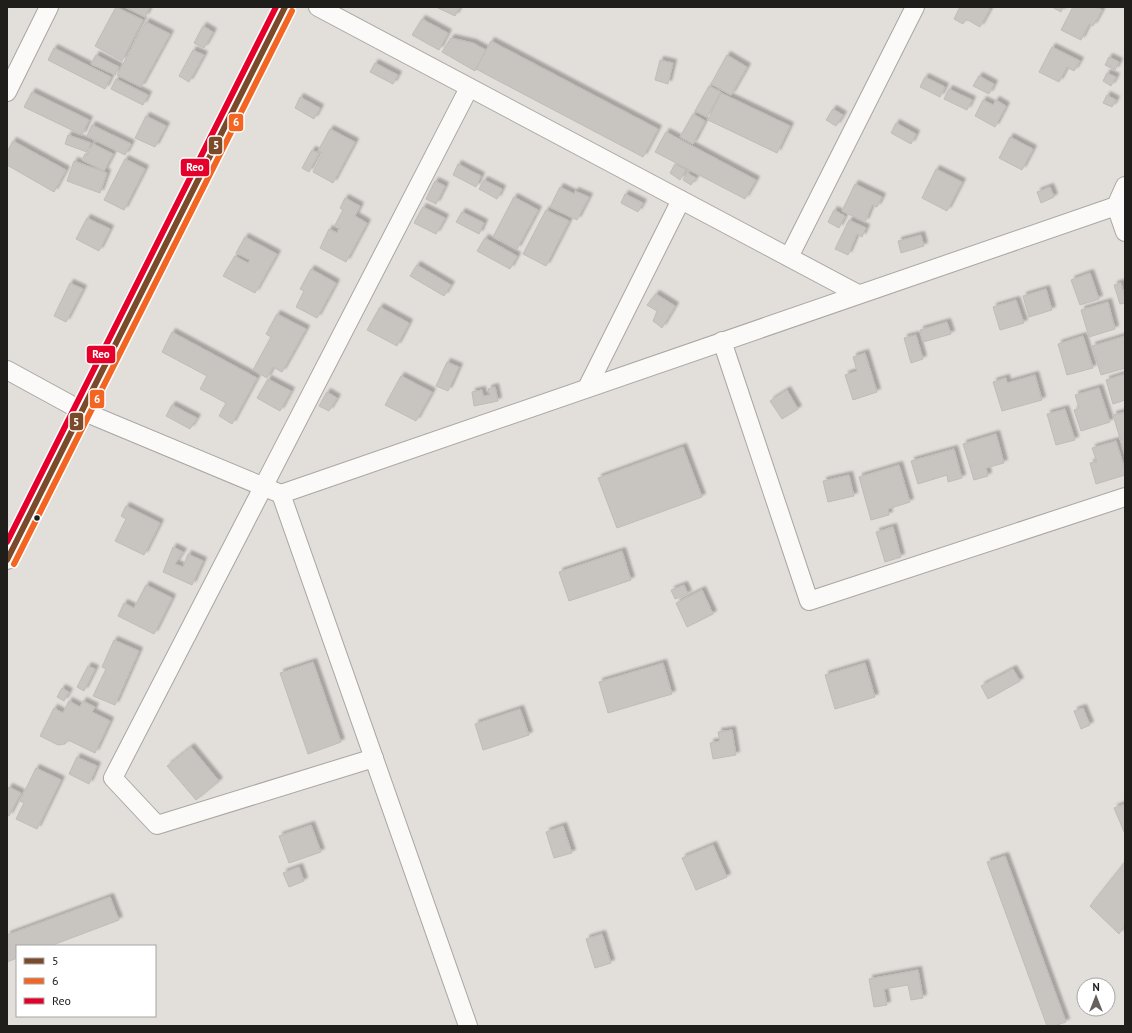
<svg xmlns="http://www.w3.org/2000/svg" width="1132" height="1033" viewBox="0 0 1132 1033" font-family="'PT Sans',sans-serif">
<defs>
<filter id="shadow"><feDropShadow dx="3.5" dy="-3.5" stdDeviation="1" flood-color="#0004"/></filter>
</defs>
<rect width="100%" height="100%" fill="#e2deda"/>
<g fill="#c8c5c1" stroke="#bfbcb8" filter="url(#shadow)">
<polygon points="116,7 143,20 122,61 95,46"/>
<polygon points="125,7 150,7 145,17"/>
<polygon points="436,7 460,7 455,16"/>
<polygon points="960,7 987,7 990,9 980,27 966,19 963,24 954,19"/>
<polygon points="1052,7 1063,7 1061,12"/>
<polygon points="1073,7 1095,7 1102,10 1093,26 1089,24 1081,40 1061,30"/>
<polygon points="422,19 448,33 439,50 412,35"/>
<polygon points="146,22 170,34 141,87 117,75"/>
<polygon points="203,26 213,32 204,48 194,43"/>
<polygon points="451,38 473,43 486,50 475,71 442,52"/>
<polygon points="491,41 658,129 643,157 476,69"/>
<polygon points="1052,47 1080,61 1074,71 1067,67 1059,82 1039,72"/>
<polygon points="54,48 111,77 105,89 48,60"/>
<polygon points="193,50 204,55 189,82 179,76"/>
<polygon points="96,55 119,67 115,75 91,64"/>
<polygon points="727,55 747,67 731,95 711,84"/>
<polygon points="1109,57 1119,62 1115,70 1105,65"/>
<polygon points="660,60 673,63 668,84 655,80"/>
<polygon points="375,63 398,75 393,84 370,72"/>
<polygon points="1107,73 1116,77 1111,86 1103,81"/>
<polygon points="979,76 994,84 989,94 973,86"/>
<polygon points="925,77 945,87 940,97 920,87"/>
<polygon points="116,79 148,95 143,105 111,89"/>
<polygon points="709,86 721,92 707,117 695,111"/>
<polygon points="949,89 972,100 967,110 944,99"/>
<polygon points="32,92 89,120 82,135 24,107"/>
<polygon points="721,93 790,126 777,153 708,120"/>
<polygon points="1107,95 1116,100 1112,107 1103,103"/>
<polygon points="300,97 320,108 314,119 295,108"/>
<polygon points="983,100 993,105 996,100 1006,106 995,127 975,116"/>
<polygon points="833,109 843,115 836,126 826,120"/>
<polygon points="693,114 705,121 693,144 680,137"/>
<polygon points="146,116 166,126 155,147 135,138"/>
<polygon points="896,123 916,134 911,144 891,133"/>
<polygon points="92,125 131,144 125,155 87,136"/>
<polygon points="330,129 355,142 333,183 313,172 323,153 318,151"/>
<polygon points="666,132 756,180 745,199 655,152"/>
<polygon points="68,135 91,143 87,152 65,144"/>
<polygon points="1010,137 1033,149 1022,170 999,158"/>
<polygon points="13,141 66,170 54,192 7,165 7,152"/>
<polygon points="93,144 113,154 104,171 82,160 85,154 87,155"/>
<polygon points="312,150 319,153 309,172 302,168"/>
<polygon points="125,159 145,169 124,210 104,200"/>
<polygon points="74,161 107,173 100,193 67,181"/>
<polygon points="458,164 481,176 476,187 453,175"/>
<polygon points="675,164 686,170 680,180 670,173"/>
<polygon points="936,169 962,182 947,211 922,198"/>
<polygon points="687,173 696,178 691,185 683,180"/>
<polygon points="484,180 502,189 497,199 479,189"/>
<polygon points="435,181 445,186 436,204 426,199"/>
<polygon points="855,184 882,197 877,207 872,205 865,222 842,211"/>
<polygon points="560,187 574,194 575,191 589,197 577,220 550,207"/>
<polygon points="1050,187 1054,197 1041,203 1037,192"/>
<polygon points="625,194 643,203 638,212 621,203"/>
<polygon points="514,197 538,210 517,249 493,237"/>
<polygon points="345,198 360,206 355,216 367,223 346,262 320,248 329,229 337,233 340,227 335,225 343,210 340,208"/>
<polygon points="423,207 445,218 436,234 414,223"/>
<polygon points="546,210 569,221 546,266 523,254"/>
<polygon points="834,210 845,216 839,228 828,222"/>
<polygon points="462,212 484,223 479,234 456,222"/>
<polygon points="87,218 110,229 99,251 76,239"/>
<polygon points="849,220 866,228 862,237 857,234 848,255 835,249"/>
<polygon points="921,235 924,246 901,253 898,241"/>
<polygon points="245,237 277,254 255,293 223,276 235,256 248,263 250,260 236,253"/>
<polygon points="485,238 517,256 510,269 477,251"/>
<polygon points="417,265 451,285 444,296 410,276"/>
<polygon points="311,269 336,283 317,318 296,307 304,291 300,289"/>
<polygon points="1090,273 1099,299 1080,305 1071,280"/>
<polygon points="70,283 83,289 66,322 54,316"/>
<polygon points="1121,283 1125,298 1125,303 1120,304 1114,285"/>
<polygon points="1046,289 1052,310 1029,317 1023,296"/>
<polygon points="656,294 675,306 662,328 653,321 657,311 647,305"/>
<polygon points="1016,300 1024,323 1000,330 993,307"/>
<polygon points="1108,302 1115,329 1089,337 1081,310"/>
<polygon points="380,307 409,323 397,346 367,330"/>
<polygon points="277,314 306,329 282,372 273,367 267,378 253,370 271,337 266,334"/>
<polygon points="947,322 951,334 923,342 920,330"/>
<polygon points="172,332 257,378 232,424 219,416 226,403 200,389 207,376 162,352"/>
<polygon points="916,335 923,359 911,363 904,338"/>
<polygon points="1083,336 1093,368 1067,375 1058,344"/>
<polygon points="1125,336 1125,368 1101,375 1092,346"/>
<polygon points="865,353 877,392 853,400 845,375 857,371 853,357"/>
<polygon points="447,362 459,367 448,391 436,386"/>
<polygon points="1125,374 1125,400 1113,404 1106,380"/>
<polygon points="1035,375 1042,400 1002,411 993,382 1006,378 1007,383"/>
<polygon points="401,376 432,392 416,421 385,405"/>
<polygon points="268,379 291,391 280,411 257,398"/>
<polygon points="495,387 498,401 474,406 472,392 482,390 483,396 490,395 488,389"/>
<polygon points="1099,388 1110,422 1081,431 1074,410 1079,408 1075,395"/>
<polygon points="787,390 798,409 782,419 770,401"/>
<polygon points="327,392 337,398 329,411 319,406"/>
<polygon points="172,405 197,418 190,429 166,416"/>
<polygon points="1065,409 1075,440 1056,445 1047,414"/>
<polygon points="1125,412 1125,455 1113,415"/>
<polygon points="996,434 1004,463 986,468 988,476 974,480 963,444"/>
<polygon points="1116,441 1125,470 1125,475 1096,484 1090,463 1097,462 1092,448"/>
<polygon points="683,447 702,497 617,528 598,478"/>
<polygon points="954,449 962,478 948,482 947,475 918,484 911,461"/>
<polygon points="899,465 910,502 888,509 889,515 871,520 859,477"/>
<polygon points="849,475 854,496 828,502 823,481"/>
<polygon points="126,506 160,523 144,555 115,541 126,519 121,516"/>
<polygon points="893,527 901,557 885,562 876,532"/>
<polygon points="173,547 183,552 175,564 183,567 188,554 203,561 192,585 163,572"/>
<polygon points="622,551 631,580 569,601 559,572"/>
<polygon points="146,585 172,598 154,634 118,616 124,603 134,608"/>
<polygon points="684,585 688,594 675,599 671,590"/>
<polygon points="702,590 713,614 687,627 676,603"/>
<polygon points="114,640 139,651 115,705 93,696 106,669 102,667"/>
<polygon points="313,662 341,742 308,754 280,673"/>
<polygon points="663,663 672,694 608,713 599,682"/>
<polygon points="865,663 875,697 835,709 825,675"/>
<polygon points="88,666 95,669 84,691 77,687"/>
<polygon points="1013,669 1020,681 988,699 981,686"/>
<polygon points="62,688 69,692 64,701 57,697"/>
<polygon points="69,701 80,707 83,701 95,707 92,712 110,721 95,753 68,740 65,744 58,745 40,736 54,708 63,713"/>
<polygon points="1083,708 1090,725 1081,729 1074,711"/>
<polygon points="520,709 529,735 483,750 475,724"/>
<polygon points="732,730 736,755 713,759 710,743 720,741 718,732"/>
<polygon points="191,747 219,781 196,800 167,766"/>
<polygon points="77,757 97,766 89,784 69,774"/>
<polygon points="36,768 61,780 37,829 16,819 24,803 20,801"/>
<polygon points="9,787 21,793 9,816 7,815 7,791"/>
<polygon points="1125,804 1125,834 1114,808"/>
<polygon points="311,825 321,852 289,863 279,836"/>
<polygon points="563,826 572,853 554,858 546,832"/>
<polygon points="713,845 727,877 696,890 682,858"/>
<polygon points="1005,856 1066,1022 1054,1026 1047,1026 987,862"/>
<polygon points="1125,862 1125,925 1119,934 1090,906"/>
<polygon points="299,867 304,881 289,887 283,873"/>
<polygon points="110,897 119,920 50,946 17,946 17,958 7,962 7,935"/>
<polygon points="602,934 611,963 595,968 586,939"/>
<polygon points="918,970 923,998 911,1000 908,985 884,989 887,1005 874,1007 869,979"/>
</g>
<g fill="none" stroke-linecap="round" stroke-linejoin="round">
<defs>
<g id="minor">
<polyline points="318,7 858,294"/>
<polyline points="7,92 49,7"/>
<polyline points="1116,206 1125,232"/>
<polyline points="789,257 915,7"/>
<polyline points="722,341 809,601 1125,497"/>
<polyline points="7,370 82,411 281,494 468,1026"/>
<polyline points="587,388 681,200"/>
<polyline points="281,494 1116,206 1125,186"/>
<polyline points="7,560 285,7"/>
<polyline points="374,758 157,825 113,778 469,88"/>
</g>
</defs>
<use href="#minor" stroke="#a9a6a3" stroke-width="20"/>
<use href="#minor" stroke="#fbfaf9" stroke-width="18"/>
<defs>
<polyline id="bus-1" points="7,560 285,7"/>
<polyline id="bus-2" points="14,564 292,11"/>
<polyline id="bus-3" points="7,542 276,7"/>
</defs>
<use href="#bus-1" stroke="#fff" stroke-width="9"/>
<use href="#bus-2" stroke="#fff" stroke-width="9"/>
<use href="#bus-3" stroke="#fff" stroke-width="9"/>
<use href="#bus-1" stroke="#7a4b2a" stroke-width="6"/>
<use href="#bus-2" stroke="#f26522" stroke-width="6"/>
<use href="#bus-3" stroke="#e4002b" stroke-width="6"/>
</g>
<circle fill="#201e1b" stroke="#fff" stroke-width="1.5" cx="37" cy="518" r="3.5"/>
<g stroke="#fff" stroke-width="1.5">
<rect x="228" y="113" width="16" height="19" rx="4" fill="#f26522"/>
<rect x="208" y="136" width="15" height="19" rx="4" fill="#7a4b2a"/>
<rect x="180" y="158" width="30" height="19" rx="4" fill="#e4002b"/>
<rect x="86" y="345" width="30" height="19" rx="4" fill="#e4002b"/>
<rect x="89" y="389" width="16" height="20" rx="4" fill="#f26522"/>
<rect x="69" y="412" width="15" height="19" rx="4" fill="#7a4b2a"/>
</g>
<g font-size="11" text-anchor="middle" font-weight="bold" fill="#fff">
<text x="236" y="126">6</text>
<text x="216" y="149">5</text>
<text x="195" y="171">Reo</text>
<text x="101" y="358">Reo</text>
<text x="97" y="403">6</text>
<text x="76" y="426">5</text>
</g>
<rect width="1132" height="1033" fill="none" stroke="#201e1b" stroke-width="16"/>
<rect x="16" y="945" width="140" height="72" fill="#ffffff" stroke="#a6a5a4"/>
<rect x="24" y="958" width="20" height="6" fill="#7a4b2a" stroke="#a6a5a4"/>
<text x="52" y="965" font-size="12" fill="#201e1b">5</text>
<rect x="24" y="978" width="20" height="6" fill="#f26522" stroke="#a6a5a4"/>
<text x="52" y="985" font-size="12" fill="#201e1b">6</text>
<rect x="24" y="998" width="20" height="6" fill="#e4002b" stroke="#a6a5a4"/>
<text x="52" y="1005" font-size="12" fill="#201e1b">Reo</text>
<g transform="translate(1096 997)"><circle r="19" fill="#ffffff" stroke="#a6a5a4"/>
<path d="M0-3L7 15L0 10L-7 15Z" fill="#64615e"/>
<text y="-6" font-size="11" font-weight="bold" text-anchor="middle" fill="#201e1b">N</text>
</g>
</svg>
